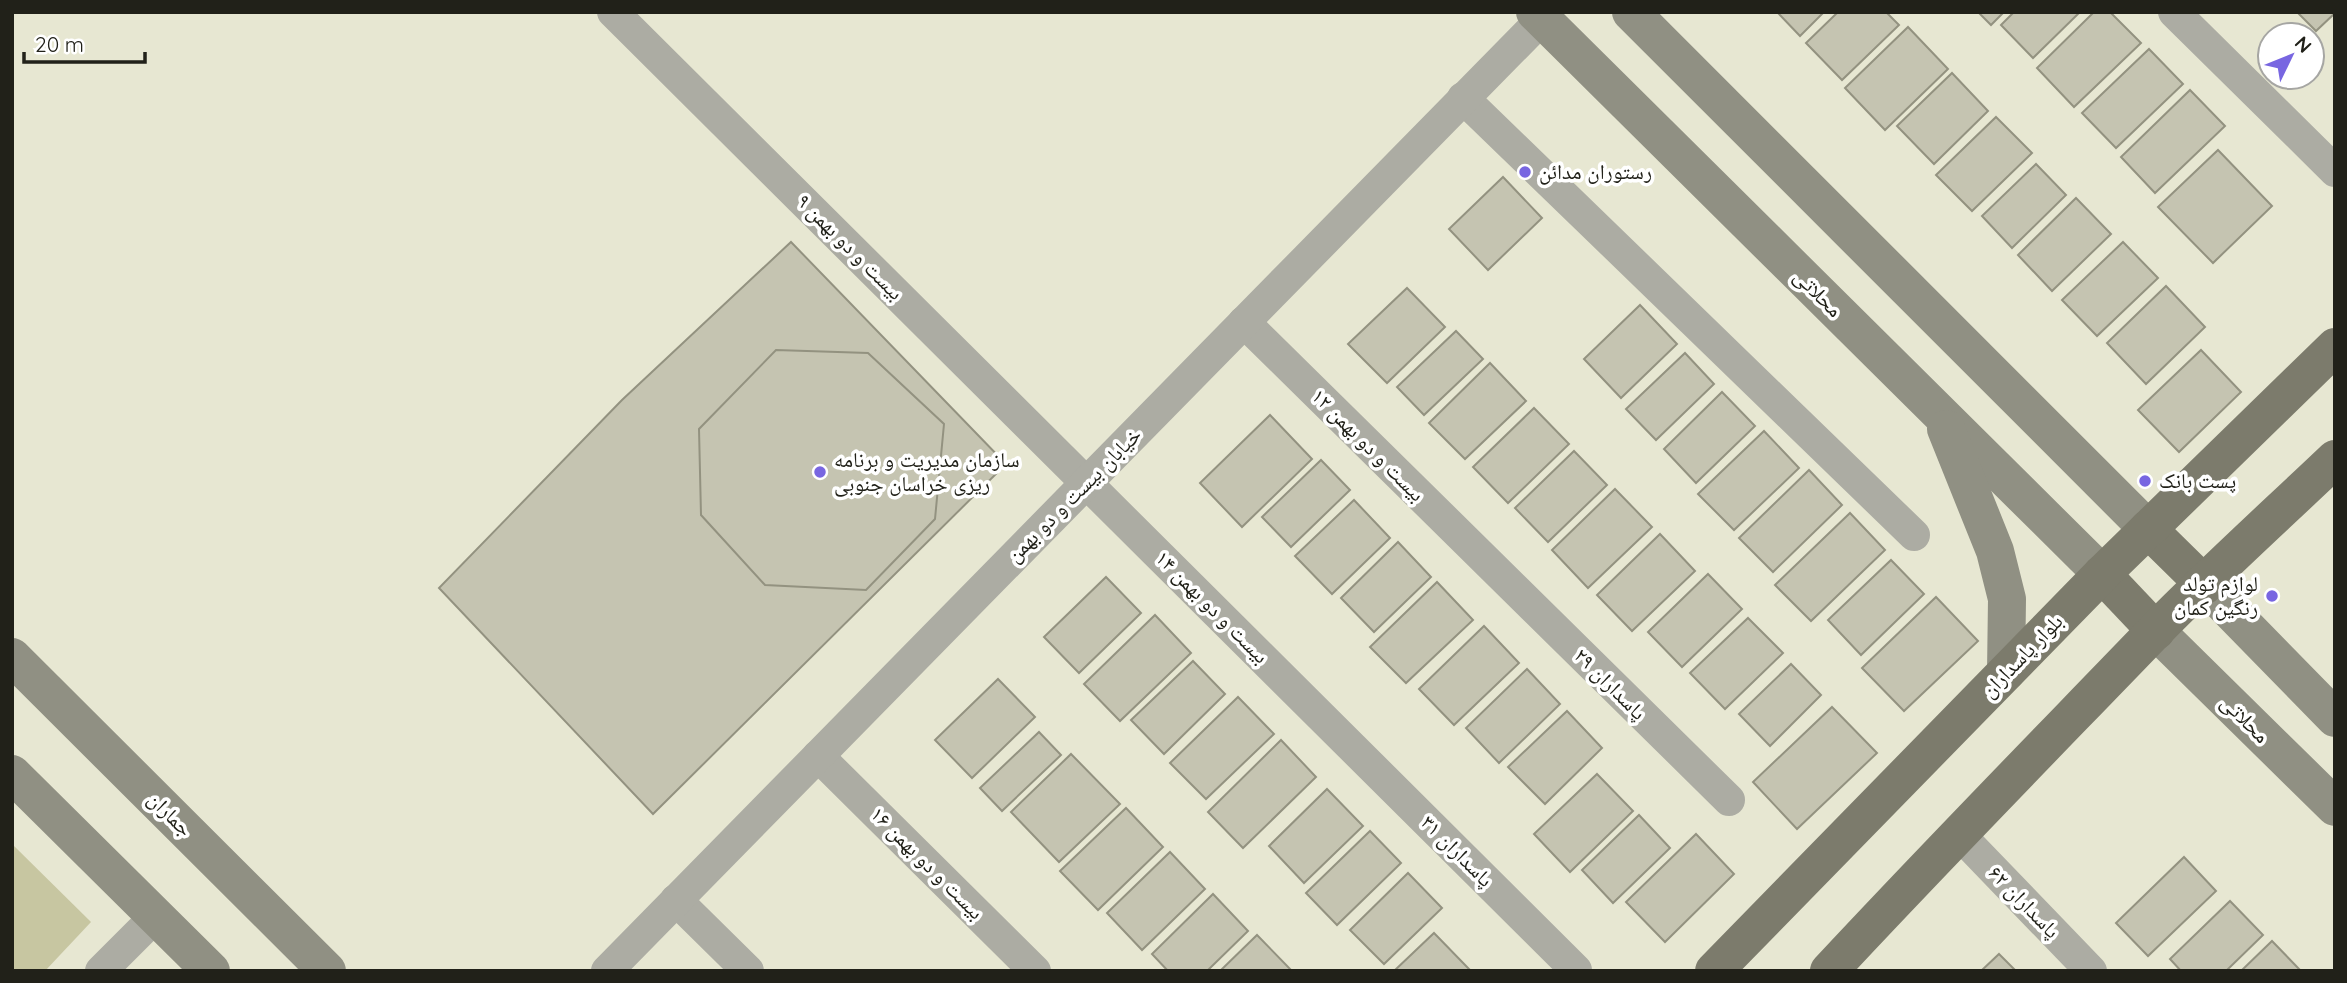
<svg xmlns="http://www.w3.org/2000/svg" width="2347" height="983" viewBox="0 0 2347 983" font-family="Quicksand,'Noto Naskh Arabic',sans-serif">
<rect width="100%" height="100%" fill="#e7e7d2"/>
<polygon fill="#c7c6a1" points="12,844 91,922 45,971 12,971"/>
<g fill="#c5c4b1" stroke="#939280" stroke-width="2">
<polygon points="1777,12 1824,12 1800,36"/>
<polygon points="1838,12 1886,12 1899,25 1842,80 1806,43"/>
<polygon points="1978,12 2004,12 1991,25"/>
<polygon points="2014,12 2080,12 2033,58 2001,25"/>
<polygon points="2094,12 2110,12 2141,43 2074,107 2037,68"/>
<polygon points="2297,12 2335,12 2335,13 2316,31"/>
<polygon points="1908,27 1948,69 1885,130 1845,88"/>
<polygon points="2149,49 2183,84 2116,148 2082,113"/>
<polygon points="1952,73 1988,111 1934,164 1897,126"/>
<polygon points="2190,90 2225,126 2155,193 2121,157"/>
<polygon points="1996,117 2032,153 1972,211 1936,175"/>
<polygon points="2218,150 2272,206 2213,263 2158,207"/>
<polygon points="2036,164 2066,195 2012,248 1982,216"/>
<polygon points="1503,177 1542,218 1488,270 1449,229"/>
<polygon points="2076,198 2111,234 2052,291 2018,255"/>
<polygon points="791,242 1006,464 653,814 439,588 622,400"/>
<polygon points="2123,242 2158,278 2097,336 2062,300"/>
<polygon points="2166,286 2205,327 2146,384 2107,343"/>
<polygon points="1407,288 1445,327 1387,383 1348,344"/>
<polygon points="1640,305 1677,344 1621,398 1584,359"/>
<polygon points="1456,331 1483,359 1424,415 1397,387"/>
<polygon points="776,350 868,353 944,424 935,519 866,590 765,585 701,515 699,429"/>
<polygon points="2201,350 2241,392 2179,452 2138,410"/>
<polygon points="1685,353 1714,384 1656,440 1626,409"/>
<polygon points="1490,363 1526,401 1465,459 1429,423"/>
<polygon points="1722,392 1755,426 1696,483 1664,449"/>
<polygon points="1534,408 1569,444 1508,503 1473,467"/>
<polygon points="1270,415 1312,459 1242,527 1200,483"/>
<polygon points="1764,431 1799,468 1734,530 1698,494"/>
<polygon points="1574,451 1607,485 1548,542 1515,508"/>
<polygon points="1321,460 1350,490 1291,547 1262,517"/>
<polygon points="1809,470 1842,505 1773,572 1739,538"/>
<polygon points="1615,489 1652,527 1588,588 1552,550"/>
<polygon points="1354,500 1390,538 1332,594 1295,556"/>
<polygon points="1850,513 1885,550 1811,621 1775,585"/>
<polygon points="1660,534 1695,571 1632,631 1597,595"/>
<polygon points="1398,542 1431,577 1374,632 1341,598"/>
<polygon points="1891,560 1924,594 1861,655 1828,620"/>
<polygon points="1708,574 1742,609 1682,667 1648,632"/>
<polygon points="1106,577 1141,613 1079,673 1044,637"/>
<polygon points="1437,582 1473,620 1406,683 1370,647"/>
<polygon points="1936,597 1978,641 1904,711 1862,668"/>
<polygon points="1155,615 1191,653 1120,721 1084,684"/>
<polygon points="1748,618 1783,653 1725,709 1690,673"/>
<polygon points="1484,626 1519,663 1454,725 1419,689"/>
<polygon points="1193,661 1225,694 1164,754 1131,720"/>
<polygon points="1791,664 1821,695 1770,746 1739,714"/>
<polygon points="1527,669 1560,704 1499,763 1466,728"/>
<polygon points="998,679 1035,717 972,778 935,740"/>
<polygon points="1238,697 1274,734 1206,799 1170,763"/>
<polygon points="1832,707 1877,753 1797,829 1753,782"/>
<polygon points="1567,711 1602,748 1545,804 1508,767"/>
<polygon points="1039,732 1061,755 1002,811 980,788"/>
<polygon points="1281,740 1316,777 1243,848 1208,812"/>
<polygon points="1071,754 1120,804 1059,862 1011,812"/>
<polygon points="1597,774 1633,811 1570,872 1534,834"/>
<polygon points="1327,789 1363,826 1304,883 1269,846"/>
<polygon points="1126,808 1163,847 1098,910 1060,871"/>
<polygon points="1639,815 1670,848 1613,903 1582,870"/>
<polygon points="1370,831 1401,863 1337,925 1306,893"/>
<polygon points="1696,834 1734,874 1665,942 1626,902"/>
<polygon points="1170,852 1205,889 1142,950 1107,913"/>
<polygon points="2184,857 2216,891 2148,956 2116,923"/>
<polygon points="1408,873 1442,908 1384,964 1350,930"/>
<polygon points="1213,894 1248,931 1207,971 1168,971 1152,954"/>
<polygon points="2230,901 2263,935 2226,971 2181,971 2170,959"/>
<polygon points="1434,933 1469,969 1467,971 1394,971"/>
<polygon points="1257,935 1292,971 1220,971"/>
<polygon points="2272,941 2301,971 2241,971"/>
<polygon points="1999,954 2016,971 1981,971"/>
</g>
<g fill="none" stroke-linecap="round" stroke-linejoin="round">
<g stroke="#acaca3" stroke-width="32">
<polyline points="613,12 1576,970"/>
<polyline points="2174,12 2335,171"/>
<polyline points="1463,98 1914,535"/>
<polyline points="1244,322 1729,800"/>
<polyline points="818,756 1035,971"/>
<polyline points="1958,833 2091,971"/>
<polyline points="676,900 748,971"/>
<polyline points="101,971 155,917"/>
<polyline points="607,971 1542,19"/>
</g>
<g stroke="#909083" stroke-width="38">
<polyline points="1535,12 2102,574"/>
<polyline points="1631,12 2148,529"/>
<polyline points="1946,429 1995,551 2007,599 2006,672"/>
<polyline points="2205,585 2335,718"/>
<polyline points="2156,631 2335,807"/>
<polyline points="12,657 327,971"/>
<polyline points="12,774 211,971"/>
</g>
<g stroke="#7c7b6c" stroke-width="38">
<polyline points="2148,529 2205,585"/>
<polyline points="2102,574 2156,631"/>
<polyline points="1714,971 2102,574 2335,347"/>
<path d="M 1829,971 C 1936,856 2046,744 2155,631 C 2213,572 2275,516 2335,459"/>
</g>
</g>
<g fill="#7866e1" stroke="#fff" stroke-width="2.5">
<circle cx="1525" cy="172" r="7"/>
<circle cx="820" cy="472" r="7"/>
<circle cx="2145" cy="481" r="7"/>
<circle cx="2272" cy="596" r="7"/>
</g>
<g text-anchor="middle" stroke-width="7" stroke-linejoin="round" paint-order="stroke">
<g font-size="21" fill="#212119" stroke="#fff" text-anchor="start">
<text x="1539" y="179">رستوران مدائن</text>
<text x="834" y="467">سازمان مدیریت و برنامه<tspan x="834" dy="24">ریزی خراسان جنوبی</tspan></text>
<text x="2159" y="488">پست بانک</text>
<text x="2258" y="591" text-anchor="end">لوازم تولد<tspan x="2258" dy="24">رنگین کمان</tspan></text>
</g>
<g font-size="21" fill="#212119" stroke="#fff">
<text transform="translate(850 247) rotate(45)" y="7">بیست و دو بهمن ۹</text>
<text transform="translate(1818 293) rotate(45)" y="7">محلاتی</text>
<text transform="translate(1368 445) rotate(45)" y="7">بیست و دو بهمن ۱۲</text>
<text transform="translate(1074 495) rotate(-45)" y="7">خیابان بیست و دو بهمن</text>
<text transform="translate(1212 607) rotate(45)" y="7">بیست و دو بهمن ۱۴</text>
<text transform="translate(2022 656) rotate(-46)" y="7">بلوار پاسداران</text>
<text transform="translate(1610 684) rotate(45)" y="7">پاسداران ۲۹</text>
<text transform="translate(2245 719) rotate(45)" y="7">محلاتی</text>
<text transform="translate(170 814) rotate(45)" y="7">جماران</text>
<text transform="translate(1457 851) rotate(45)" y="7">پاسداران ۳۱</text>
<text transform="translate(927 863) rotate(45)" y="7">بیست و دو بهمن ۱۶</text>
<text transform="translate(2024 902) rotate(46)" y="7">پاسداران ۶۲</text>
</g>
</g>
<rect width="2347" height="983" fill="none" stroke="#212119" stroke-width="28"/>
<g transform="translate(2291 56) rotate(47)"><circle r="33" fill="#ffffff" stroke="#a6a6a3" stroke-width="2"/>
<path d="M0-5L12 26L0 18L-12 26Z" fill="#7866e1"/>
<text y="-10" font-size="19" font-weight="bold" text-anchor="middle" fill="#212119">N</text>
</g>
<path d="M24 52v10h121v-10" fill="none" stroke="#212119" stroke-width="3.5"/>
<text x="35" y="52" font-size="21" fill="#212119" stroke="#ffffff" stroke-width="5" paint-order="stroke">20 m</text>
</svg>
